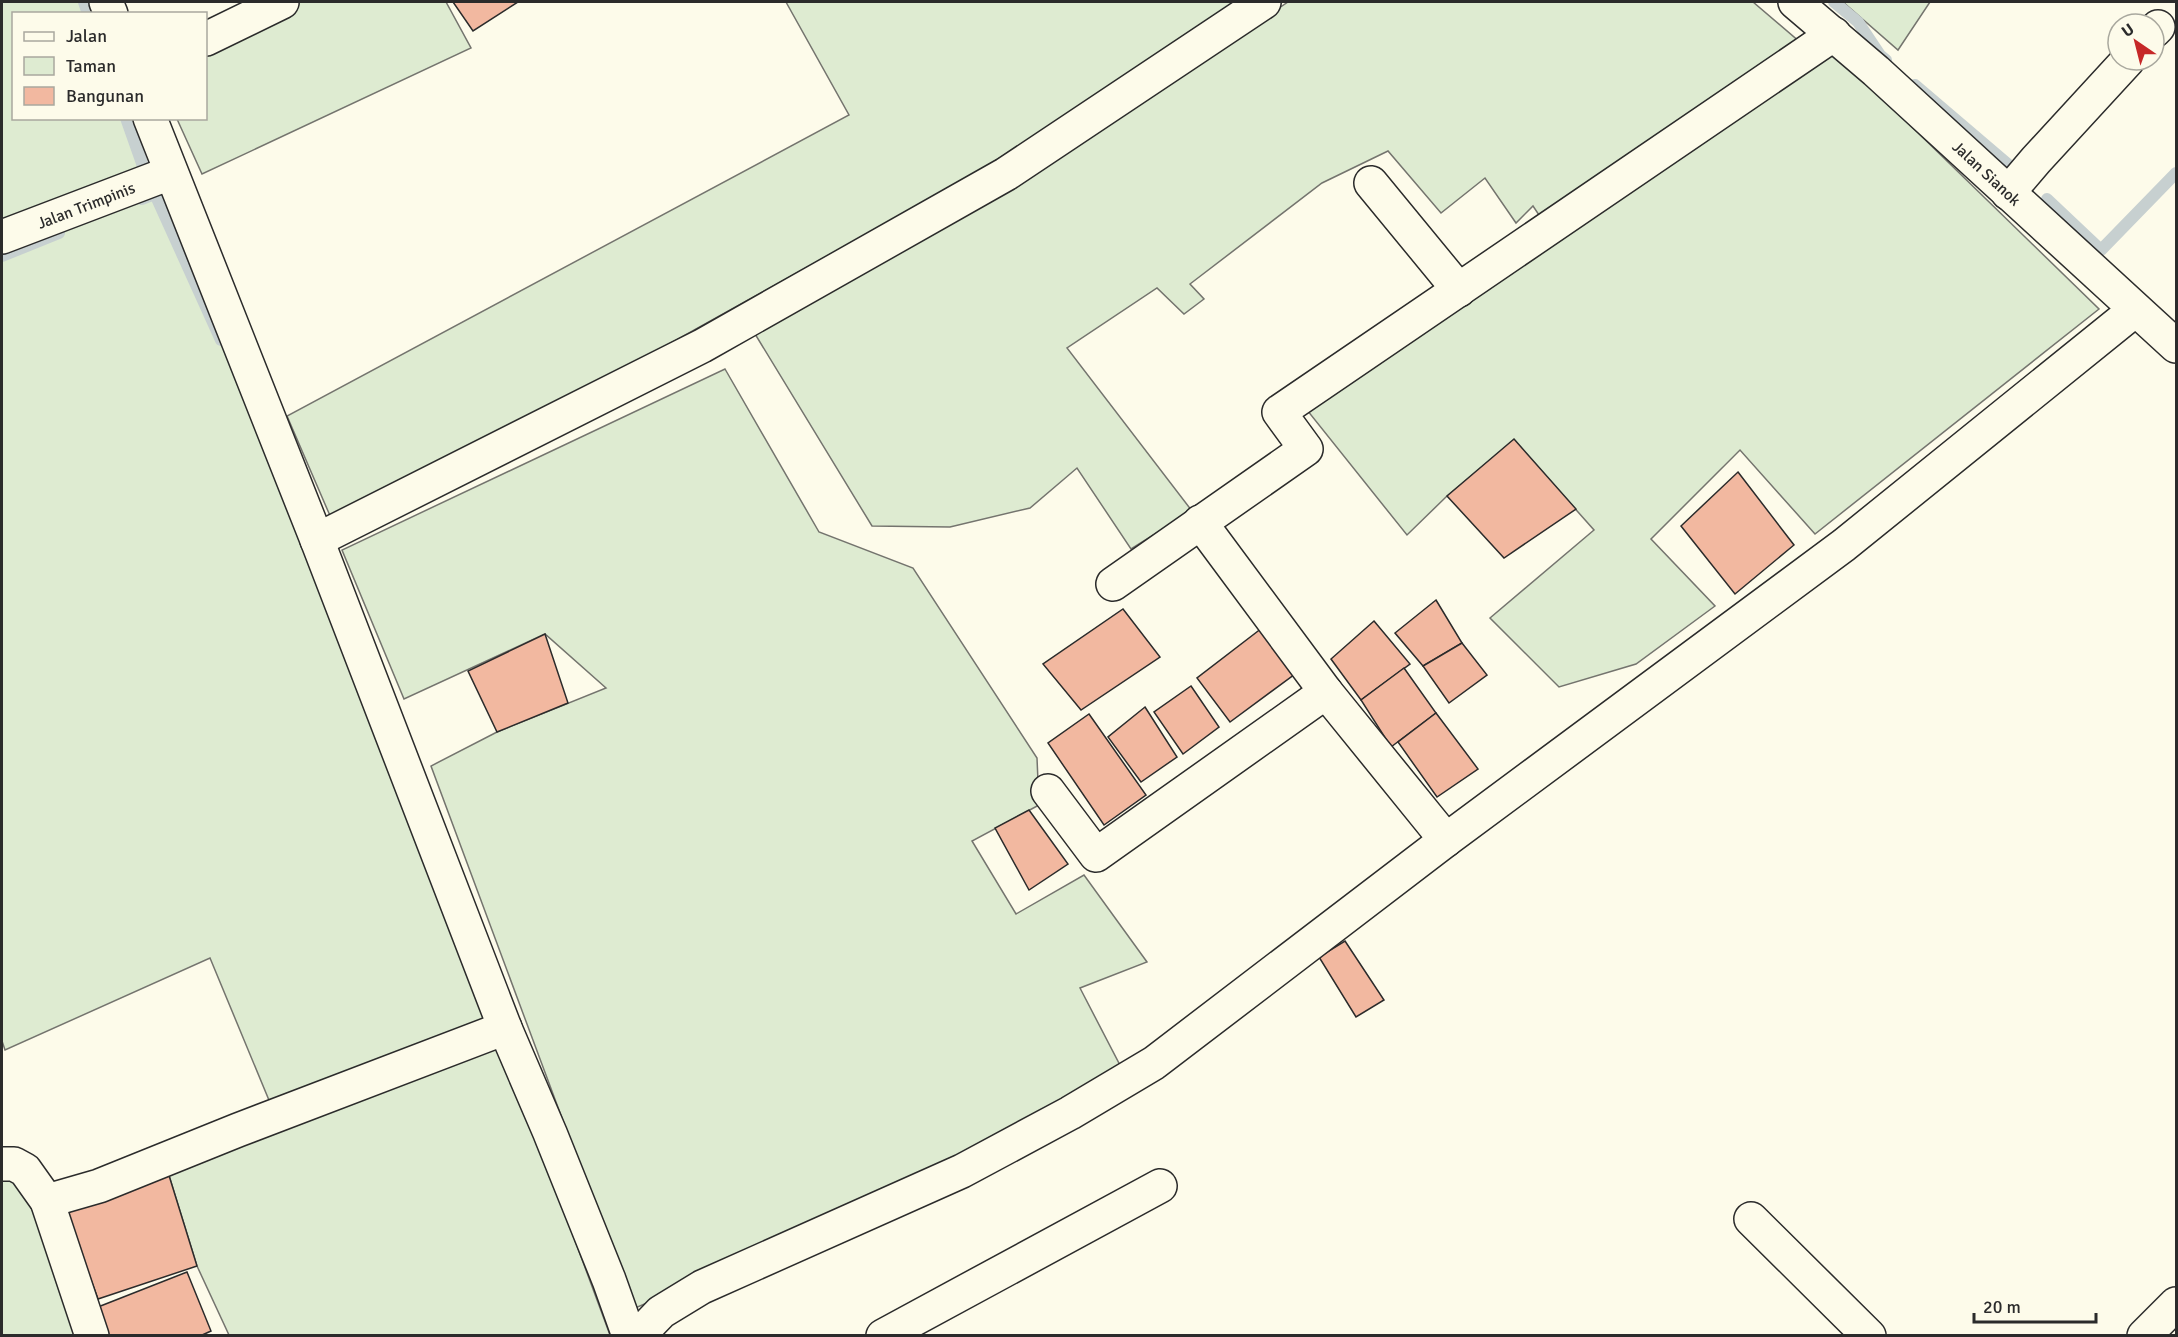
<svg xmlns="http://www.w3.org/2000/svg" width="2178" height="1337" viewBox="0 0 2178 1337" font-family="Signika,sans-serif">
<rect width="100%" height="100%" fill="#fdfbea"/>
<g fill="#deebd1" stroke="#74746e" stroke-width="1.5">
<polygon points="2,2 84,2 88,13 14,14 14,118 126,119 144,169 2,224"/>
<polygon points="298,2 446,2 471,48 202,174 177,119 206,118 206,48"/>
<polygon points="786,2 1247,2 971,176 662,348 331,518 287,416 849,115"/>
<polygon points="1288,2 1753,2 1801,43 1543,221 1533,206 1516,223 1485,178 1441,213 1388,151 1322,183 1190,284 1204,299 1184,314 1157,288 1067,348 1192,511 1131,549 1077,468 1030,508 950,527 872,526 752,329 1044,166"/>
<polygon points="1843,2 1930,2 1898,50"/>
<polygon points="1833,50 2099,309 1815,534 1740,450 1651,539 1715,606 1636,664 1559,687 1490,618 1594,530 1514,440 1447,496 1407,535 1307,410"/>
<polygon points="155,194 290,498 489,1019 271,1105 210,958 5,1050 2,1041 2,256"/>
<polygon points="725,369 819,532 913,568 1037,758 1039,805 972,841 1016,914 1084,875 1147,962 1080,988 1123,1071 809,1233 633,1309 431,766 497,732 606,688 545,634 404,699 342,550"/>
<polygon points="498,1039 522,1097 610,1335 229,1335 197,1266 167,1169"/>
<polygon points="2,1177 22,1181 82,1335 2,1336"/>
</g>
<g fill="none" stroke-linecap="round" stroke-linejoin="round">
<g stroke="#c7d0d0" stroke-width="12">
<polyline points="84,2 88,14"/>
<polyline points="1834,2 1858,22 1880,55 1886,60"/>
<polyline points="1915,85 2017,172"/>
<polyline points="126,118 144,169"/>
<polyline points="142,199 155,194 221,340"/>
<polyline points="2047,199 2101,250 2176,173"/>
<polyline points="2,256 59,233"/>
</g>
</g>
<g fill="#f2b8a0" stroke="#2b2b2b" stroke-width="1.5">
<polygon points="453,2 518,2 473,31"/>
<polygon points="1514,439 1576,509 1504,558 1447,496"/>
<polygon points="1738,472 1794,545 1735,594 1681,526"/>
<polygon points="1436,600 1462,643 1423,666 1395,633"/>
<polygon points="1123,609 1160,657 1081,710 1043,664"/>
<polygon points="1374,621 1410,664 1361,700 1331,659"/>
<polygon points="1262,628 1295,674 1230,722 1197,678"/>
<polygon points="545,634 568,703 497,732 468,671"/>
<polygon points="1462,643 1487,675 1449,703 1423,666"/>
<polygon points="1404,668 1436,713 1391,747 1361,700"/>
<polygon points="1191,686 1219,727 1183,754 1154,712"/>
<polygon points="1145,707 1177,757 1141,782 1108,737"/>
<polygon points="1436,713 1478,769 1437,797 1398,742"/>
<polygon points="1089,714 1146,795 1104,825 1048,743"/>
<polygon points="1029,810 1068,864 1029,890 995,828"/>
<polygon points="1345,941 1384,1000 1356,1017 1319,957"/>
<polygon points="167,1169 197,1266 98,1299 66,1213"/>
<polygon points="187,1272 211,1331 200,1336 108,1336 98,1307"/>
</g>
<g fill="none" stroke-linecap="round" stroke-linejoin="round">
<defs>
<g id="minor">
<polyline points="106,2 111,14"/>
<polyline points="1795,2 1876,71 2176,346"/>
<polyline points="2154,31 2158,27"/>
<polyline points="206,39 282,2"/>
<polyline points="150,118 317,540 505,1028 550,1133 609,1280 629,1336"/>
<polyline points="1371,183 1459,290"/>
<polyline points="2008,193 2036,160 2128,60"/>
<polyline points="2,237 170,173"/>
<polyline points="1200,522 1326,692 1446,840"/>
<polyline points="317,540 702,346 1006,174 1264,2"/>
<polyline points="1113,584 1306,449 1279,412 1834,34"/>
<polyline points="1048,791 1096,855 1326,692"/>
<polyline points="2,1164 14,1164 25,1170 47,1201 92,1336"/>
<polyline points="47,1201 99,1186 238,1130 505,1028"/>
<polyline points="1751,1219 1869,1336"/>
<polyline points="638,1336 661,1312 702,1287 962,1171 1070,1113 1154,1063 1446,840 1844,545 2135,310"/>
<polyline points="883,1336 1160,1186"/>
<polyline points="2144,1336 2176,1304"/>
</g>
</defs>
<use href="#minor" stroke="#2b2b2b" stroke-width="36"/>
<use href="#minor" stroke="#fdfbea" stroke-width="33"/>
</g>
<g text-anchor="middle" stroke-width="4.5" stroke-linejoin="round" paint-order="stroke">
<g font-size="16" fill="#2b2b2b" stroke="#fdfbea">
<text transform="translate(1987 173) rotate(43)" y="6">Jalan Sianok</text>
<text transform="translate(86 205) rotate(-21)" y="6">Jalan Trimpinis</text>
</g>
</g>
<rect width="2178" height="1337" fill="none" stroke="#2b2b2b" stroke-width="6"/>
<rect x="12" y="12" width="195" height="108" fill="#fdfbea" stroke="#a9a89e" stroke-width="1.5"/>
<rect x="24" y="32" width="30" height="9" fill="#fdfbea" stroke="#a9a89e" stroke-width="1.5"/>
<text x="66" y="42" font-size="18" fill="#2b2b2b">Jalan</text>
<rect x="24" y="57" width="30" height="18" fill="#deebd1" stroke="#a9a89e" stroke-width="1.5"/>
<text x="66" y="72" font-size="18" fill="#2b2b2b">Taman</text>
<rect x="24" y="87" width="30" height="18" fill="#f2b8a0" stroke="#a9a89e" stroke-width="1.5"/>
<text x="66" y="102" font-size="18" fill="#2b2b2b">Bangunan</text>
<g transform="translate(2136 42) rotate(325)"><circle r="28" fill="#fdfbea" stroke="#a9a89e" stroke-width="1.5"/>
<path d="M0-4.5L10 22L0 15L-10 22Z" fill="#c62828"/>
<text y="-9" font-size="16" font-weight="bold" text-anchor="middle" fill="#2b2b2b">U</text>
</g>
<path d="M1974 1313v9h122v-9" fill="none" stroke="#2b2b2b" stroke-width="3"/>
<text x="1983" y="1313" font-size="18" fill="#2b2b2b" stroke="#fdfbea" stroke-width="4.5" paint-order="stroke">20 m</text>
</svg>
